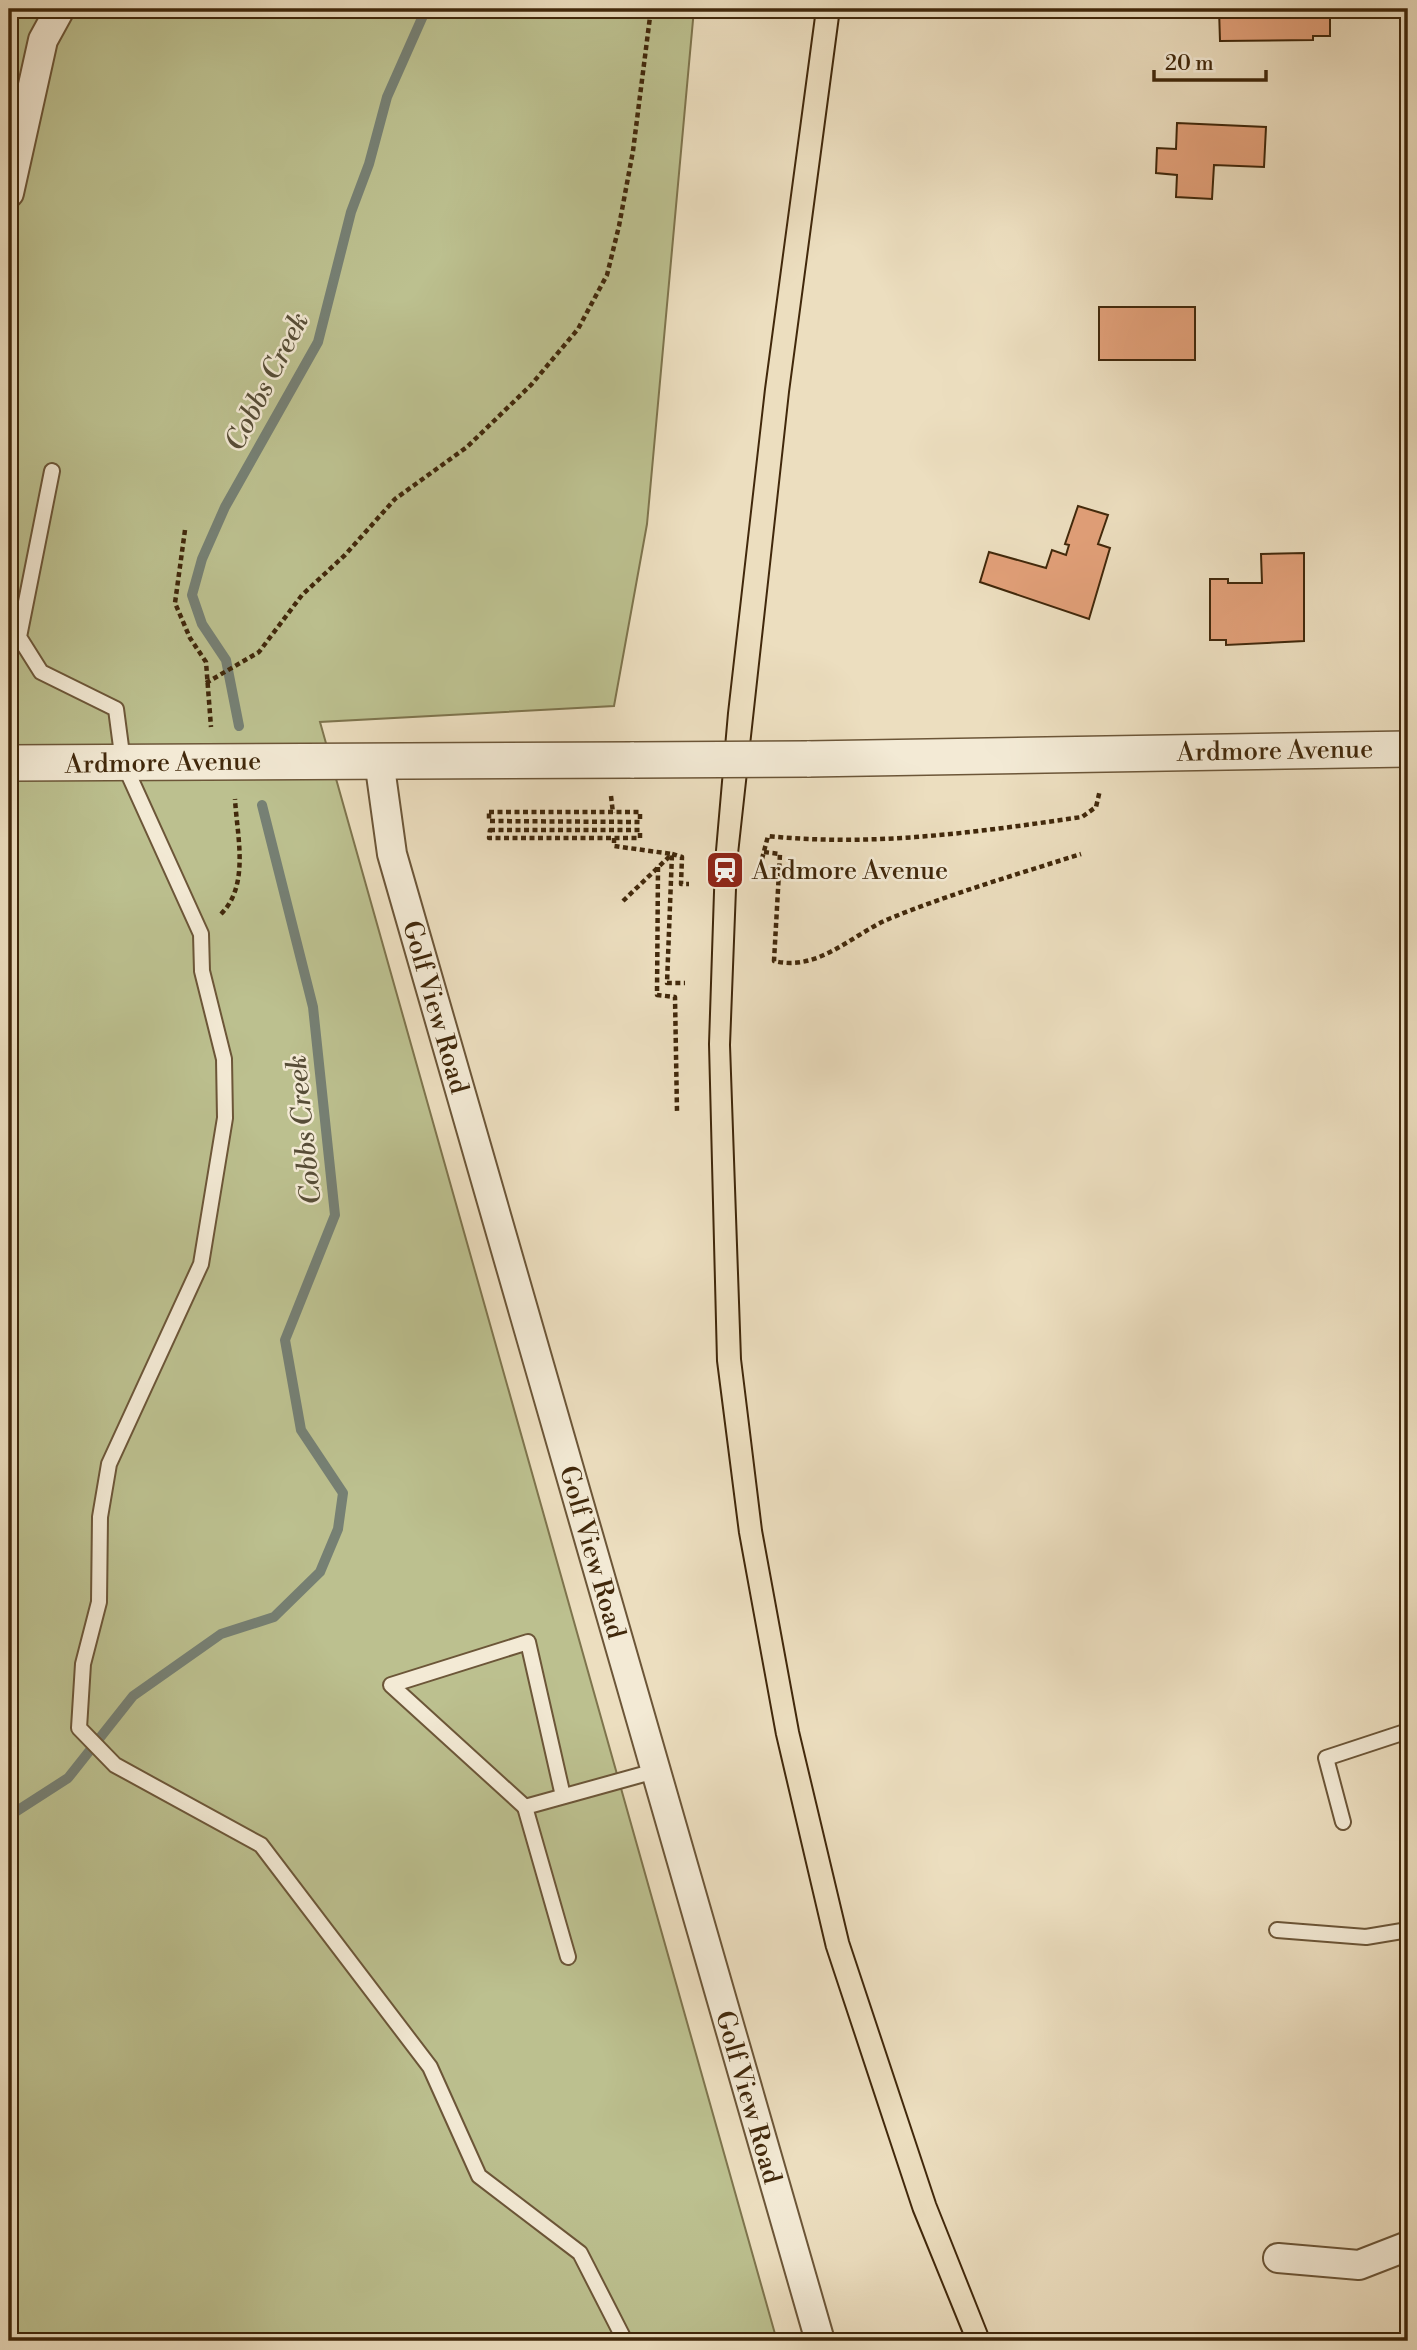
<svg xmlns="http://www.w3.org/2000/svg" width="1417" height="2350" viewBox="0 0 1417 2350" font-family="'Libre Bodoni',serif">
<rect width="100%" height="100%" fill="#ecdebf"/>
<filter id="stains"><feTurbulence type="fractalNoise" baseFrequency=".00286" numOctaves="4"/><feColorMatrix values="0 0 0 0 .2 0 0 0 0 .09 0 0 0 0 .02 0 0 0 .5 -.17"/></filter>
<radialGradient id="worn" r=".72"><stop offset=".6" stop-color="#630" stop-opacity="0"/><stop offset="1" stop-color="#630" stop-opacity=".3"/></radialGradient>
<polygon fill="#bcc08f" stroke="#7e744d" stroke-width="2" points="9,9 694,9 647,524 614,706 320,722 777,2341 9,2341"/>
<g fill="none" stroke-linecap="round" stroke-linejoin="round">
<g stroke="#768074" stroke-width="10">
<polyline points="239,726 226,660 202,624 192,595 202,559 225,507 318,342 351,212 369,164 387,97 426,9"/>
<polyline points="9,1816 68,1778 133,1696 221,1634 274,1617 320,1572 338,1529 343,1493 301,1430 285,1340 335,1215 313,1007 262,805"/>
</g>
</g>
<g fill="#e2a079" stroke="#41280b" stroke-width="2">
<polygon points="1219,9 1330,9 1330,36 1313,36 1313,40 1220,41"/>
<polygon points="1177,123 1266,127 1264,167 1214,165 1212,199 1176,197 1177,175 1156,173 1157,148 1176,149"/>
<rect x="1099" y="307" width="96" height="53"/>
<polygon points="1078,506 1108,515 1098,544 1110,548 1089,619 980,582 989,552 1046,568 1052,550 1066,555 1069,545 1065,544"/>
<polygon points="1304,553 1304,641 1226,645 1226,640 1210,640 1210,579 1228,579 1228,583 1262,583 1261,554"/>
</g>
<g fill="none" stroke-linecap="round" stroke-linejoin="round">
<defs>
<g id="service">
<polyline points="52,471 19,637 41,672 116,709 123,762 201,934 202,971 224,1059 225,1118 201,1264 109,1464 100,1517 99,1602 83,1664 79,1728 115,1765 261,1845 430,2067 479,2176 580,2253 625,2341"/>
<polyline points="525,1807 391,1685 528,1642 563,1796"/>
<polyline points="1343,1822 1326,1758 1408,1731"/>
<polyline points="1277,1930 1366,1937 1408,1930"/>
<polyline points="568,1957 525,1807 655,1771"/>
</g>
<g id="minor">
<polyline points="9,193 43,40 60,9"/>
<polyline points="379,760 392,854 820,2341"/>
<polyline points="1278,2258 1359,2265 1408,2246"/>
</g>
<g id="tertiary">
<polyline points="807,759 1408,749"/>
<polyline points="9,763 634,760"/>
</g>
</defs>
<use href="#service" stroke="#6c5638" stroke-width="18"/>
<use href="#minor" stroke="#6c5638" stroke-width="32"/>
<use href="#tertiary" stroke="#6c5638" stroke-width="38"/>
<g stroke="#41280b" stroke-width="4.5" stroke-dasharray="5 3.5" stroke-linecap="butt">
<polyline points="185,530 175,603 190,638 206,662 211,727"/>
<polyline points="206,683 259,652 302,595 345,555 395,499 467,447 531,385 578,329 607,275 619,226 633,151 651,9"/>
<polyline points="611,796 613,813"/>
<polygon points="489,812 640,812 640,822 489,821"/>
<polygon points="490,830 640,830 640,838 489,838"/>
<polyline points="614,838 614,846 672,854 667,983 685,983"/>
<path d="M 764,852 L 780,854 L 774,961 C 819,972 852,934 891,918 C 953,893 1018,874 1081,854"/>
<path d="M 762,859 L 768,836 C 874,847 978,832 1082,817 L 1096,807 L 1100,790"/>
<polyline points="658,867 657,995 675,997 677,1111"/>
<polyline points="623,901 672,854 682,857 681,884 689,884"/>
<path d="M 221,914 C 250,885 237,836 235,799"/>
</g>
<use href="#service" stroke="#f3ead5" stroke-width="14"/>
<use href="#minor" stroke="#f3ead5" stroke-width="28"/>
<use href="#tertiary" stroke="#f3ead5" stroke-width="35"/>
<g stroke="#41280b" stroke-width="2">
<polyline points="816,9 765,389 728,713 715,862 709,1044 717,1361 739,1533 776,1735 826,1948 913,2211 966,2341"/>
<polyline points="840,9 789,392 737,863 730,1045 741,1359 762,1530 799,1731 849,1941 936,2203 991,2341"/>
</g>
<defs>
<polyline id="tertiary-bridge" points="634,760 807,759"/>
</defs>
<use href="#tertiary-bridge" stroke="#6c5638" stroke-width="38" stroke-linecap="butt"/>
<use href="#tertiary-bridge" stroke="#f3ead5" stroke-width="35"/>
</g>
<defs>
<symbol id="station-square" viewBox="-11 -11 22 22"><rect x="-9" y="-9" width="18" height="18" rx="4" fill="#8f2418" stroke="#f3ead5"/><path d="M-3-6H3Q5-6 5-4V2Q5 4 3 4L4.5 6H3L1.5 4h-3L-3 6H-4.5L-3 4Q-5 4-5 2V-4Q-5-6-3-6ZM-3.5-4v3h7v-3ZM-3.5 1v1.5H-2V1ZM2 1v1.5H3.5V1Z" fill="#fff"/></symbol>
</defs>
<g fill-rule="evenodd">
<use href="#station-square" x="703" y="848" width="44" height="44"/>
</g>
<g text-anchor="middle" stroke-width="5" stroke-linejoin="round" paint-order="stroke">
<g font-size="26" fill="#41280b" stroke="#f3ead5">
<text transform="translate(1275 750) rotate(-1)" y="9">Ardmore Avenue</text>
<text transform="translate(163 762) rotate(-1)" y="9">Ardmore Avenue</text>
<text transform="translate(436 1007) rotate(74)" y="9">Golf View Road</text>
<text transform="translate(593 1552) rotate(74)" y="9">Golf View Road</text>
<text transform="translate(749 2097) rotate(74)" y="9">Golf View Road</text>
</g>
<g font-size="26" fill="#41280b" stroke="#f3ead5" text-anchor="start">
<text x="752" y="879">Ardmore Avenue</text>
</g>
<g font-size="28" font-style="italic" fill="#574d37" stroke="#f3ead5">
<text transform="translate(266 381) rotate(-63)" y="10">Cobbs Creek</text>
<text transform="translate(303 1130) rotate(-96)" y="10">Cobbs Creek</text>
</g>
</g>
<rect width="1417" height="2350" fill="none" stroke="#ecdebf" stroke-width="35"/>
<rect x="10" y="10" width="1396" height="2329" fill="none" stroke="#41280b" stroke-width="3.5"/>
<rect x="18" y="18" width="1382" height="2315" fill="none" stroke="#41280b" stroke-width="2"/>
<path d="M1154 70v10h112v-10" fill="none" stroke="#41280b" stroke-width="3.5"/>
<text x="1165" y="70" font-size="21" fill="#41280b" stroke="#f3ead5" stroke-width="5" paint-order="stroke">20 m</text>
<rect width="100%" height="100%" filter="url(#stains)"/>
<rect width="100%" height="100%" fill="url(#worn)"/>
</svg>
